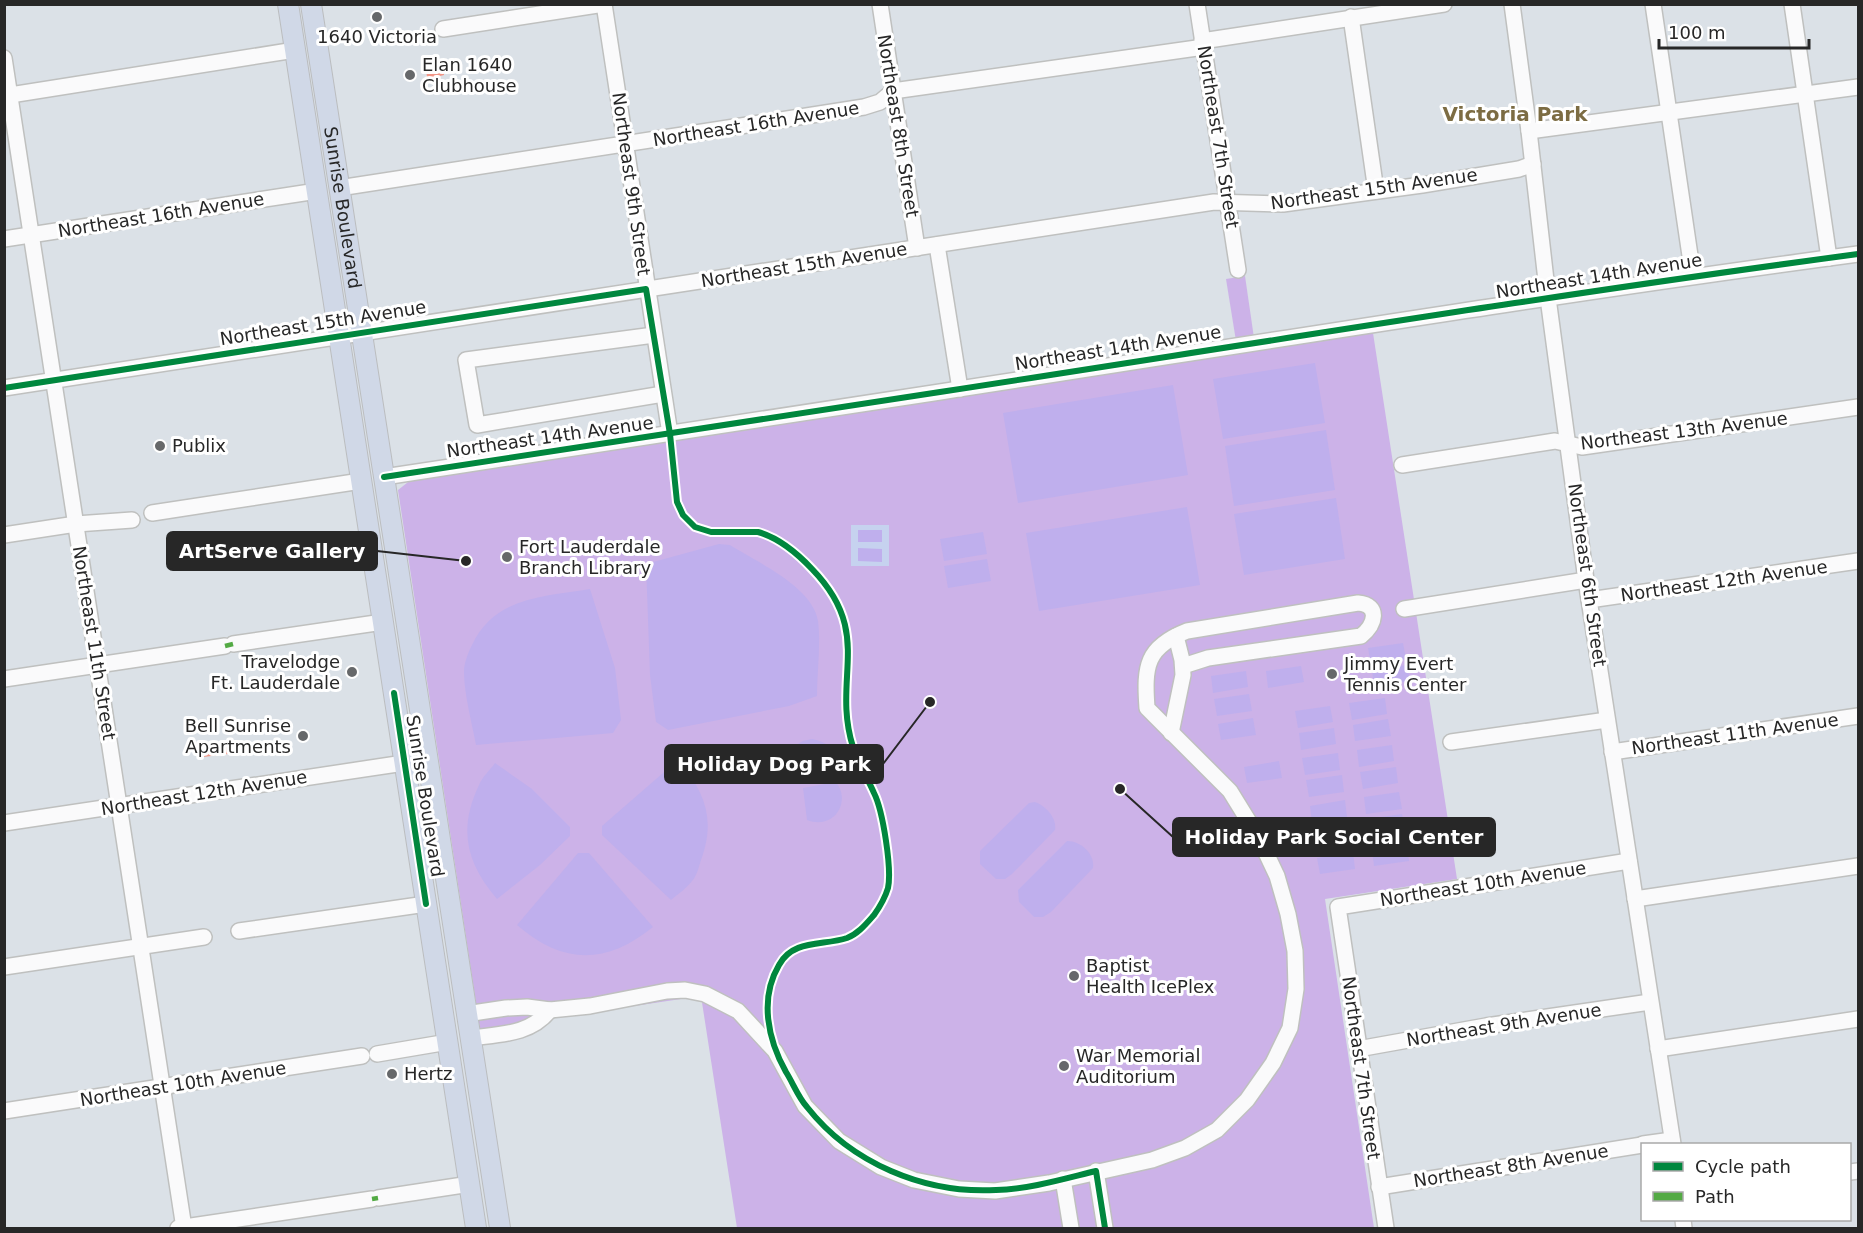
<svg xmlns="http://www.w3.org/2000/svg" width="1863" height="1233" viewBox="0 0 1863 1233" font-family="'DejaVu Sans',sans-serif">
<rect width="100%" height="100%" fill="#dbe1e7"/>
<g fill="#ccb2e8">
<polygon points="1245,276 1254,338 1236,341 1226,279"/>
<polygon points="1373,333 1457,879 1325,899 1374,1228 737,1228 701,996 480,1029 398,490 412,479"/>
</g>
<rect fill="#c6d2ef" x="851" y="525" width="38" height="41"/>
<g fill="#bfafed">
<polygon points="1315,363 1325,423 1223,439 1213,379"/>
<polygon points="1173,385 1188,475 1018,503 1003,413"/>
<polygon points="1326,430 1335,490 1234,506 1225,446"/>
<polygon points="1336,498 1345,559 1244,575 1234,514"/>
<polygon points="1187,507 1200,585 1039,611 1026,533"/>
<rect x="858" y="530" width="24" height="12"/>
<polygon points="983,532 987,554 944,561 940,539"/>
<path d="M 719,544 L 730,545 C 757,562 813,587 818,621 C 821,645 817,672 817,696 L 789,706 L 668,730 L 656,722 L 650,675 L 646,564 Z"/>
<polygon points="858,548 882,549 882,562 858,561"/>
<polygon points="987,559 991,581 948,588 944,566"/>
<path d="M 590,589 L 615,668 L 621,720 L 613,733 L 476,745 C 472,723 464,694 464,672 C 464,663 468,653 472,645 C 495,596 544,597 590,589 Z"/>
<polygon points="1403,643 1406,659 1371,665 1368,648"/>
<polygon points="1407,665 1410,681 1374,687 1372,670"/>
<polygon points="1301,666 1304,682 1268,688 1266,671"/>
<polygon points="1246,671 1248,687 1213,693 1211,676"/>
<polygon points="1249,694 1252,711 1217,716 1214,699"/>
<polygon points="1385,698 1387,714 1352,720 1349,703"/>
<polygon points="1330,706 1333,722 1298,728 1295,711"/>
<polygon points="1253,718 1256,735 1221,740 1218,724"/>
<polygon points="1388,719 1391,736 1355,741 1353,725"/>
<polygon points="1334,728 1336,744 1301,750 1299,733"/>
<path d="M 812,739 C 832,743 841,754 833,774 L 801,778 L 796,745 L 803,741 Z"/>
<polygon points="1392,745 1394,761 1359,767 1357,750"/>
<polygon points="1338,753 1340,770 1305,775 1302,758"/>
<path d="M 678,760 C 705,792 716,819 701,860 C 699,866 697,876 692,881 C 687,888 678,894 671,900 L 602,835 L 602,826 Z"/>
<polygon points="1279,761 1282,778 1247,783 1244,767"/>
<path d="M 495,763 L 532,789 L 570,827 L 570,836 L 540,865 L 497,899 C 466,863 458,829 479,785 C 482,777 490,770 495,763 Z"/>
<polygon points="1396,767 1398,783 1363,789 1360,772"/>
<polygon points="1342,775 1344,792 1309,797 1306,780"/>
<path d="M 836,782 C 852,803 833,830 807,820 L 803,788 Z"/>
<polygon points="1399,792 1402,809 1366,814 1364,797"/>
<polygon points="1345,800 1347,817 1312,822 1310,806"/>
<path d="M 1035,802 C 1046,806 1057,818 1055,830 L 1012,874 L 1005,879 L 996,879 L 980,864 L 980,851 L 1029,803 Z"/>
<polygon points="1402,814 1405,830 1370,836 1367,819"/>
<path d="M 1067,841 C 1081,841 1095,854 1093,868 L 1051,912 L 1043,917 L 1034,917 L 1019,902 L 1018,890 Z"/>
<polygon points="1407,844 1409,861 1374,866 1372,850"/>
<polygon points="1353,852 1355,869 1320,874 1317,858"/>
<path d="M 578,853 L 589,853 L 653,927 C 606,965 563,965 517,925 Z"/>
</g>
<g fill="#f19586">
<polygon points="437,60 439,67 443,66 444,75 440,76 441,83 433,85 432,77 427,77 426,69 430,68 429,61"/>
<polygon points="226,742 228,754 203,757 201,746"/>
</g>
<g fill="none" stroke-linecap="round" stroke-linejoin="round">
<defs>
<g id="minor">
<polyline points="604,4 670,434"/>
<polyline points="880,4 917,248"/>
<polyline points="1197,4 1238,270"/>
<polyline points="1512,4 1529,131 1548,298 1586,580 1673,1144"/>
<polyline points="1653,4 1693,276"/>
<polyline points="1792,4 1829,258"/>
<polyline points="1351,17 1376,191"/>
<polyline points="443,29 604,4"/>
<polyline points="1202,41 1444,4"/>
<polyline points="4,58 184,1228"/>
<polyline points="4,96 295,50"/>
<polyline points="1529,131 1858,87"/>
<polyline points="339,188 864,107 880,102 893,91 1204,47"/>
<polyline points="4,239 317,191"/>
<polyline points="937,245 960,389"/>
<polyline points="654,335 466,360 477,425 663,394"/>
<polyline points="4,388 1214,202 1283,204 1422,185 1519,169 1533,164"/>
<polyline points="1402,465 1555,441 1582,447 1858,407"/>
<path d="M 384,477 C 569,449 754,421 940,392 C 1246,345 1551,295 1858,254"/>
<polyline points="152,513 361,481"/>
<polyline points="4,535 76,524 132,520"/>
<polyline points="1589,600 1858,561"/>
<polyline points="1404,609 1586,580"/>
<polyline points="233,644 383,622"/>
<polyline points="4,679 225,646"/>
<polyline points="1171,733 1183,675 1182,660 1176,636"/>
<polyline points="1451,742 1607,720"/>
<polyline points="1612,752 1858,716"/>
<polyline points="4,823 404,763"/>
<polyline points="1635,899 1858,866"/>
<polyline points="239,931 426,904"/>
<polyline points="4,967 204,937"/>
<path d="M 466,1014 L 506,1008 L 527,1007 L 550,1010 L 590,1006 L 667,991 L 685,990 L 705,994 L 738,1011 L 775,1051 L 805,1106 L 839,1141 L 881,1167 L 914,1180 L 959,1189 L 995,1191 L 1049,1183 L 1152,1160 L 1185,1148 L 1217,1130 L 1247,1100 L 1273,1063 L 1290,1028 L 1296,989 L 1295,951 L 1288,914 L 1277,876 L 1259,838 L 1230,791 L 1147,708 C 1144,666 1146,647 1187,631 L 1358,603 C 1381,605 1375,625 1361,636 L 1208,658 L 1183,666"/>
<path d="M 471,1038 C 500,1034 530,1035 550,1010"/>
<polyline points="1358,1049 1486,1026 1650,1002"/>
<polyline points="1658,1049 1858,1019"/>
<polyline points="377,1054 448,1042"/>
<polyline points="4,1111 362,1056"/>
<polyline points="1643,1144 1672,1140"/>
<polyline points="1096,1171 1105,1228"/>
<polyline points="1850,1172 1858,1171"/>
<polyline points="1063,1179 1071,1228"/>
<polyline points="1379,1187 1642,1145"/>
<polyline points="378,1198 470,1184"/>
<polyline points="1683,1220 1684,1228"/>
<polyline points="178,1228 372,1199"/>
<polyline points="1386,1228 1338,907 1629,861"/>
</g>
<g id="major">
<polyline points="288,4 476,1228"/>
<path id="s1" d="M 311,4 L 500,1228"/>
</g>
</defs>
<use href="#minor" stroke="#bfc0bf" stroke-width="18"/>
<use href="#major" stroke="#bbbdbf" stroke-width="22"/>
<use href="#minor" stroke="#fafafb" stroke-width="15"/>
<use href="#major" stroke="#d0d8e7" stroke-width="20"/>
<g stroke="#53aa44" stroke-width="4.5" stroke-dasharray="9 4.5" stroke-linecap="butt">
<polyline points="225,646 233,644"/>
<polyline points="372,1199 378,1198"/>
</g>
<defs>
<g id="cycleway">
<path d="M 4,388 L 646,289 L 670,434 L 677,502 L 683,515 L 695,527 L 711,532 L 758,532 C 779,538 797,553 812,569 C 875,634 831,677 853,747 C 858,763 867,777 874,793 C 883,811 892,869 888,888 C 885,898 879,908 874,915 C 866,924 858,934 847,938 C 823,946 793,939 779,965 C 759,999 768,1040 786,1072 C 793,1083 798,1097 807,1107 C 851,1163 924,1194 996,1190 C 1030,1189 1063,1179 1096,1171 L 1105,1228"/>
<path d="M 384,477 C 569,449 754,421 940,392 C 1246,345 1551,295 1858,254"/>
<polyline points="394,693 426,904"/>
</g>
</defs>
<use href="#cycleway" stroke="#fff" stroke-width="10"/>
<use href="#cycleway" stroke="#00873e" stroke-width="6"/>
</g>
<g fill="#66686a" stroke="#fff" stroke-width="2">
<circle cx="377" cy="17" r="6"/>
<circle cx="410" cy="75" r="6"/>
<circle cx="160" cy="446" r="6"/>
<circle cx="507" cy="557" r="6"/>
<circle cx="352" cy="672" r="6"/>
<circle cx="1332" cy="674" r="6"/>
<circle cx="303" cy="736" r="6"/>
<circle cx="1074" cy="976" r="6"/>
<circle cx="1064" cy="1066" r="6"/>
<circle cx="392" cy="1074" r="6"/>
</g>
<g text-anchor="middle" stroke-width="6" stroke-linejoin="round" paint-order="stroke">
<g font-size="18" fill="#272727" stroke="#fff" text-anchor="start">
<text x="377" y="43" text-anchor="middle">1640 Victoria</text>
<text x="422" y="71">Elan 1640<tspan x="422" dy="21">Clubhouse</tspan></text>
<text x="172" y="452">Publix</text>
<text x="519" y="553">Fort Lauderdale<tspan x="519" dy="21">Branch Library</tspan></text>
<text x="340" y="668" text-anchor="end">Travelodge<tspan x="340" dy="21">Ft. Lauderdale</tspan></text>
<text x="1344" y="670">Jimmy Evert<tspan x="1344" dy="21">Tennis Center</tspan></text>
<text x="291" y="732" text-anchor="end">Bell Sunrise<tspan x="291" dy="21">Apartments</tspan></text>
<text x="1086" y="972">Baptist<tspan x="1086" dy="21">Health IcePlex</tspan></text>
<text x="1076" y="1062">War Memorial<tspan x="1076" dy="21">Auditorium</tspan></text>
<text x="404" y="1080">Hertz</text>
</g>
<g font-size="18" fill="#272727" stroke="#fff">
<text transform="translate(756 124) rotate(-9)" y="6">Northeast 16th Avenue</text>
<text transform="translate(898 126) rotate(81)" y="6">Northeast 8th Street</text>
<text transform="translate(1218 137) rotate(81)" y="6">Northeast 7th Street</text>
<text transform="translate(631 184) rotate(82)" y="6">Northeast 9th Street</text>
<text transform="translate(1374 189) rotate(-8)" y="6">Northeast 15th Avenue</text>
<text dy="6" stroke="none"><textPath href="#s1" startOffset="206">Sunrise Boulevard</textPath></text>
<text transform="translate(161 215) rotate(-9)" y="6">Northeast 16th Avenue</text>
<text transform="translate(804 265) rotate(-9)" y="6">Northeast 15th Avenue</text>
<text transform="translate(1599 276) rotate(-9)" y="6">Northeast 14th Avenue</text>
<text transform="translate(323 323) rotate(-9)" y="6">Northeast 15th Avenue</text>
<text transform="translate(1118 348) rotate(-9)" y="6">Northeast 14th Avenue</text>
<text transform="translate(1684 431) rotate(-7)" y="6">Northeast 13th Avenue</text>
<text transform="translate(550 437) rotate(-8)" y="6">Northeast 14th Avenue</text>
<text transform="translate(1587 575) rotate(82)" y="6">Northeast 6th Street</text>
<text transform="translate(1724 581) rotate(-8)" y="6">Northeast 12th Avenue</text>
<text transform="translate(94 643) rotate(81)" y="6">Northeast 11th Street</text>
<text transform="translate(1735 734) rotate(-8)" y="6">Northeast 11th Avenue</text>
<text transform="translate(204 793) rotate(-9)" y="6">Northeast 12th Avenue</text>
<text transform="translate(425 796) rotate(81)" y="6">Sunrise Boulevard</text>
<text transform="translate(1483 884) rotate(-9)" y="6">Northeast 10th Avenue</text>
<text transform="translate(1504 1025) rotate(-9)" y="6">Northeast 9th Avenue</text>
<text transform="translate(1361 1068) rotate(82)" y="6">Northeast 7th Street</text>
<text transform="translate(183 1084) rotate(-9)" y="6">Northeast 10th Avenue</text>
<text transform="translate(1511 1166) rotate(-9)" y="6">Northeast 8th Avenue</text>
</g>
<g font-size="20" font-weight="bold" fill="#7c6c43" stroke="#fff">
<text x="1515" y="121">Victoria Park</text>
</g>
</g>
<path fill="none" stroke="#272727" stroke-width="2" d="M466 561L377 551M930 702L883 764M1120 789L1173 837"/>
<g fill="#272727" stroke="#fff" stroke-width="2">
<circle cx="466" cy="561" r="6"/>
<circle cx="930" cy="702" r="6"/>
<circle cx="1120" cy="789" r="6"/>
</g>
<g fill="#272727" stroke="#272727" stroke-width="2">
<rect x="167" y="532" width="210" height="38" rx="6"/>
<rect x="665" y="745" width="218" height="38" rx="6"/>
<rect x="1173" y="818" width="322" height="38" rx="6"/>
</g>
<g font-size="20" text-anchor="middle" font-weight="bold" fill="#fff">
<text x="272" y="558">ArtServe Gallery</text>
<text x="774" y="771">Holiday Dog Park</text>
<text x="1334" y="844">Holiday Park Social Center</text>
</g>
<rect width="1863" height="1233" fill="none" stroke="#272727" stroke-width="12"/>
<rect x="1641" y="1143" width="210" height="78" fill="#ffffff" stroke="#a9a9a9" stroke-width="1.5"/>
<rect x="1653" y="1162" width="30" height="9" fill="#00873e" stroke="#a9a9a9" stroke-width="1.5"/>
<text x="1695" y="1173" font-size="18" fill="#272727">Cycle path</text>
<rect x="1653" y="1192" width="30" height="9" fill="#53aa44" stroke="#a9a9a9" stroke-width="1.5"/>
<text x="1695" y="1203" font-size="18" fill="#272727">Path</text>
<path d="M1659 39v9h150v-9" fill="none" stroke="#272727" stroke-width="3"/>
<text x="1668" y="39" font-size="18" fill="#272727" stroke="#ffffff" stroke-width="4.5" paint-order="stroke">100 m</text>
</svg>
